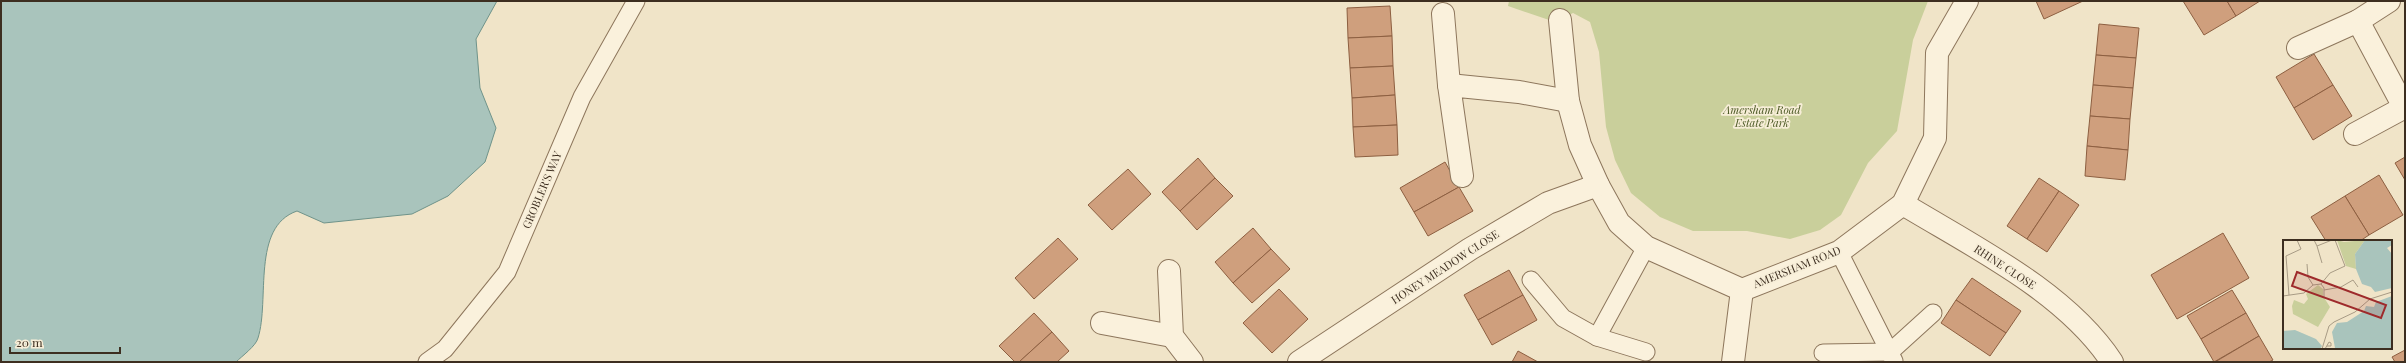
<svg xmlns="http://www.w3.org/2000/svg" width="2406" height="363" viewBox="0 0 2406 363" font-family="'Playfair Display',serif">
<rect width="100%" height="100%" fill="#f0e4c8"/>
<polygon fill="#c9cf9b" points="1509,1 1928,1 1913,40 1897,131 1868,163 1841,215 1820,230 1790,239 1747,231 1693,231 1660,217 1631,193 1615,160 1606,127 1599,52 1590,22 1573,13 1555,22 1508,6"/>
<path fill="#a9c4bc" stroke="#6f938a" d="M 1,1 L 497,1 L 476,39 L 480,88 L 496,128 L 485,162 L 448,196 L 412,214 L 324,223 L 297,211 C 251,227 270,300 258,338 C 256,346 242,356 236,362 L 1,362 Z"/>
<g fill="#cf9f7d" stroke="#8d5f41">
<polygon points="2036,1 2083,1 2044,19"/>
<polygon points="2183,1 2227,1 2236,16 2204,35"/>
<polygon points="2227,1 2260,1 2236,16"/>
<polygon points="1390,6 1392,36 1348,38 1347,8"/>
<polygon points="2099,24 2139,28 2136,58 2096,55"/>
<polygon points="1392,36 1393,66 1350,68 1348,38"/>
<polygon points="2314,54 2333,85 2294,108 2276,77"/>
<polygon points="2096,55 2136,58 2133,88 2093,85"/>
<polygon points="1393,66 1395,95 1352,98 1350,68"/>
<polygon points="2093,85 2133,88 2130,119 2090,116"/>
<polygon points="2333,85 2352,116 2313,140 2294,108"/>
<polygon points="1395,95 1397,125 1353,127 1352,98"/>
<polygon points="2090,116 2130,119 2128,150 2087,146"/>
<polygon points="1397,125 1398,155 1355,157 1353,127"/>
<polygon points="2087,146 2128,150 2125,180 2085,176"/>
<polygon points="2405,157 2405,180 2395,163"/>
<polygon points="1198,158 1215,178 1180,211 1162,192"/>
<polygon points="1445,162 1459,187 1414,212 1400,188"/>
<polygon points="1128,169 1151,194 1112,230 1088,205"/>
<polygon points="2379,175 2403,215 2369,235 2345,196"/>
<polygon points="1215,178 1233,196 1197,230 1180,211"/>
<polygon points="2039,178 2059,191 2027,239 2007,226"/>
<polygon points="1459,187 1473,211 1428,236 1414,212"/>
<polygon points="2059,191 2079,205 2047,252 2027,239"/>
<polygon points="2345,196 2369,235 2360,241 2326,241 2311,217"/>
<polygon points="1253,228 1271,249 1233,283 1215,262"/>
<polygon points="2223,233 2249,278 2177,319 2151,275"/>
<polygon points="1058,238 1078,259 1034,299 1015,278"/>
<polygon points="1271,249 1290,269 1252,303 1233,283"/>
<polygon points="1509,270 1523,295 1478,320 1464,295"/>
<polygon points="1972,278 2021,311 2006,333 1956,300"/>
<polygon points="1279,289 1308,319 1272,353 1243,323"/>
<polygon points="2232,290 2246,313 2201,339 2187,316"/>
<polygon points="1523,295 1537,320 1492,345 1478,320"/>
<polygon points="1956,300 2006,333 1990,356 1941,323"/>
<polygon points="1034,313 1052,332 1019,362 1015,362 999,346"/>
<polygon points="2246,313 2259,336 2214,362 2201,339"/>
<polygon points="1052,332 1069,351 1057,362 1019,362"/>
<polygon points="2259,336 2273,360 2269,362 2215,362"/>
<polygon points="2405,350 2405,362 2395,362 2392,357"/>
<polygon points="1518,351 1538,362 1512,362"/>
</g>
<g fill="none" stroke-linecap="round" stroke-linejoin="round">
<defs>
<g id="service">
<polyline points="1839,252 1894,361"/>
<polyline points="1531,280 1563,318 1597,337 1646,352"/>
<polyline points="1597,337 1646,247"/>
<polyline points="1823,353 1890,352 1933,313"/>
<polyline points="427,362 445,349 507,272 582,97 636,1"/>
</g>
<g id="minor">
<polyline points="1443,14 1449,85"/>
<polyline points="1560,20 1568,101 1580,145 1598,185 1619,223 1646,247 1742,290 1839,252 1903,204 1935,138 1937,53 1967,1"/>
<polyline points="2358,21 2404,107"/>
<polyline points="2298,48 2358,21 2389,1"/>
<polyline points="2355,134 2405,107"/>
<polyline points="1462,176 1449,85 1519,92 1568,101"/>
<path d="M 1903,204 C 1974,247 2066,292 2112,362"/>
<polyline points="1169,271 1172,336 1192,362"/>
<polyline points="1102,323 1172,336"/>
<polyline points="1299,362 1470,249 1548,203 1598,185"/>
<polyline points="1733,362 1742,290"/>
</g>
</defs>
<use href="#service" stroke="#8d765c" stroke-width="19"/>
<use href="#minor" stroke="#8d765c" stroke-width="24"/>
<use href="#service" stroke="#faf1dc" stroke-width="17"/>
<use href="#minor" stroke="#faf1dc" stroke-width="22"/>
</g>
<g text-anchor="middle" stroke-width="3.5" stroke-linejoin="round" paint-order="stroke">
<g font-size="11" font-style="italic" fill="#4d5a26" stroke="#f7eed8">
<text x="1762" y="114">Amersham Road<tspan x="1762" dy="13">Estate Park</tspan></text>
</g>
<g font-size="11" fill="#3d2e20" stroke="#f7eed8">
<text transform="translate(542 190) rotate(-67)" y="4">GROBLER'S WAY</text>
<text transform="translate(1445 267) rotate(-33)" y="4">HONEY MEADOW CLOSE</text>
<text transform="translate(1797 267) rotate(-22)" y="4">AMERSHAM ROAD</text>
<text transform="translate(2005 267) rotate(33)" y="4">RHINE CLOSE</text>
</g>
</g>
<g transform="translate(2283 240)">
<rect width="109" height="109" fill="#f0e4c8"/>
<path d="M 54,0 L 61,2 L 82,0 L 72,14 L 73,29 L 63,26 ZM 35,45 L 40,49 L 40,56 L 47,67 L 35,87 L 10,74 L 9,66 L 11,60 L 21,64 L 25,59 L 23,54 Z" fill="#c9cf9b"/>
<path d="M 82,0 L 109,0 L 109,5 L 104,8 L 109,14 L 109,48 L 92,52 L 88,47 L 79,44 L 73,29 L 72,14 ZM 109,56 L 109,109 L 52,108 L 49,92 L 54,83 L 64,82 L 81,71 L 83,66 L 91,67 L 93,62 ZM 12,90 L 33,99 L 39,106 L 37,109 L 0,109 L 0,91 Z" fill="#a9c4bc"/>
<path fill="none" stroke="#a89b85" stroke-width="1" d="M 31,0 L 34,6 L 49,0M 34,6 L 39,23M 24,24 L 25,37 L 30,45M 38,44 L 47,33 L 62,26 L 52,0M 38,44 L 41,48 L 41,57M 41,50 L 58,47 L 70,40 L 75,47M 6,55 L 3,16 L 18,9 L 14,0M 0,56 L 21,53 L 30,45 L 38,44M 39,109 L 46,86 L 51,82 L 72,72 L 87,59 L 109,52M 42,109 L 46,102 L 48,103 L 48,106 L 44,106"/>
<path fill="#9e2a2b" fill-opacity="0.15" stroke="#9e2a2b" stroke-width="2" d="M 14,32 L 103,65 L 98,78 L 9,46 Z"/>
<rect width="109" height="109" fill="none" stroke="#3d2e20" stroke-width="2"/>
</g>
<rect width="2406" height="363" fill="none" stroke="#3d2e20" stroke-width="4"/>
<path d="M10 347v6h110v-6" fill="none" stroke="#3d2e20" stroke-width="2"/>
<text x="16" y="347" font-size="12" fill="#3d2e20" stroke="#f7eed8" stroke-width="3" paint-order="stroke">20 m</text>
</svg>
